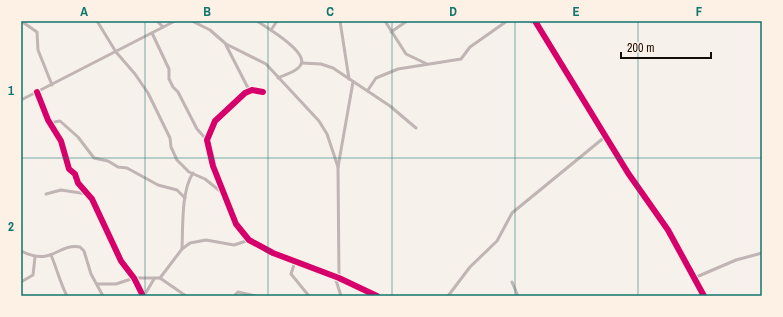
<svg xmlns="http://www.w3.org/2000/svg" width="783" height="317" viewBox="0 0 783 317" font-family="'Archivo Narrow',sans-serif">
<rect width="100%" height="100%" fill="#f7f1eb"/>
<g fill="none" stroke-linecap="round" stroke-linejoin="round">
<g stroke="#c0b4b4" stroke-width="3">
<polyline points="21,21 37,32 38,50 52,85"/>
<polyline points="97,21 116,52 135,74 148,93 170,138 171,147 177,160 189,172 205,179 225,195"/>
<polyline points="157,21 163,27"/>
<polyline points="192,21 210,30 226,44 266,64 319,121 327,134 338,167"/>
<path d="M 257,21 C 266,27 311,53 300,66 C 295,73 285,74 278,78"/>
<polyline points="340,21 349,79"/>
<polyline points="385,21 406,54 427,64"/>
<polyline points="529,21 537,24"/>
<polyline points="535,21 628,173 668,230 704,296"/>
<polyline points="271,30 277,21"/>
<polyline points="391,32 407,21"/>
<polyline points="152,33 169,69 169,79 173,87 178,92 197,129 207,140"/>
<polyline points="226,45 249,90"/>
<polyline points="302,63 321,64 333,68 390,106 416,128"/>
<polyline points="368,90 376,78 398,69 461,59 470,47 507,21"/>
<polyline points="37,92 48,120 61,141 69,169 75,174 78,183 92,199 121,261 134,278 143,296"/>
<polyline points="263,92 252,90 245,93 215,121 207,140 213,166 236,224 249,240 273,253 339,278 377,296"/>
<polyline points="21,100 175,21"/>
<polyline points="49,123 60,121 78,137 94,158 108,161 118,167 127,168 158,185 177,190 185,198"/>
<polyline points="46,194 61,190 87,194"/>
<path d="M 182,249 C 183,228 181,191 193,173"/>
<path d="M 21,251 C 53,267 57,243 80,247 L 84,251 L 91,274 L 103,296"/>
<path d="M 51,255 C 57,269 60,283 67,296"/>
<polyline points="295,262 291,274 309,296"/>
<polyline points="335,277 341,296"/>
<polyline points="160,278 186,296"/>
<polyline points="339,278 338,167 353,82"/>
<polyline points="694,278 736,260 762,253"/>
<polyline points="21,282 33,275 35,257"/>
<polyline points="512,282 518,296"/>
<polyline points="97,284 116,284 134,278 160,278 182,249 190,243 206,240 234,245 249,240"/>
<polyline points="144,296 154,279"/>
<polyline points="234,296 238,292 256,296"/>
<polyline points="448,296 470,267 497,241 512,213 606,136"/>
</g>
<defs>
<g id="cycleway">
<polyline points="535,21 628,173 668,230 704,296"/>
<polyline points="37,92 48,120 61,141 69,169 75,174 78,183 92,199 121,261 134,278 143,296"/>
<polyline points="263,92 252,90 245,93 215,121 207,140 213,166 236,224 249,240 273,253 339,278 377,296"/>
</g>
</defs>
<use href="#cycleway" stroke="#fdf0e5" stroke-width="8"/>
<use href="#cycleway" stroke="#d6006c" stroke-width="6"/>
</g>
<path fill="none" stroke="#0f766e" stroke-width="1" stroke-opacity="0.55" d="M 145,21 L 145,296M 268,21 L 268,296M 392,21 L 392,296M 515,21 L 515,296M 638,21 L 638,296M 21,158 L 762,158"/>
<rect width="783" height="317" fill="none" stroke="#fdf0e5" stroke-width="44"/>
<path d="M621 52v6h90v-6" fill="none" stroke="#140e07" stroke-width="2"/>
<text x="627" y="52" font-size="12" fill="#140e07" stroke="#fdf0e5" stroke-width="3" paint-order="stroke">200 m</text>
<rect x="22" y="22" width="739" height="273" fill="none" stroke="#0f766e" stroke-width="1.5"/>
<g font-size="13" text-anchor="middle" font-weight="bold" fill="#0f766e">
<text x="84" y="16">A</text>
<text x="207" y="16">B</text>
<text x="330" y="16">C</text>
<text x="453" y="16">D</text>
<text x="576" y="16">E</text>
<text x="699" y="16">F</text>
<text x="11" y="95">1</text>
<text x="11" y="231">2</text>
</g>
</svg>
